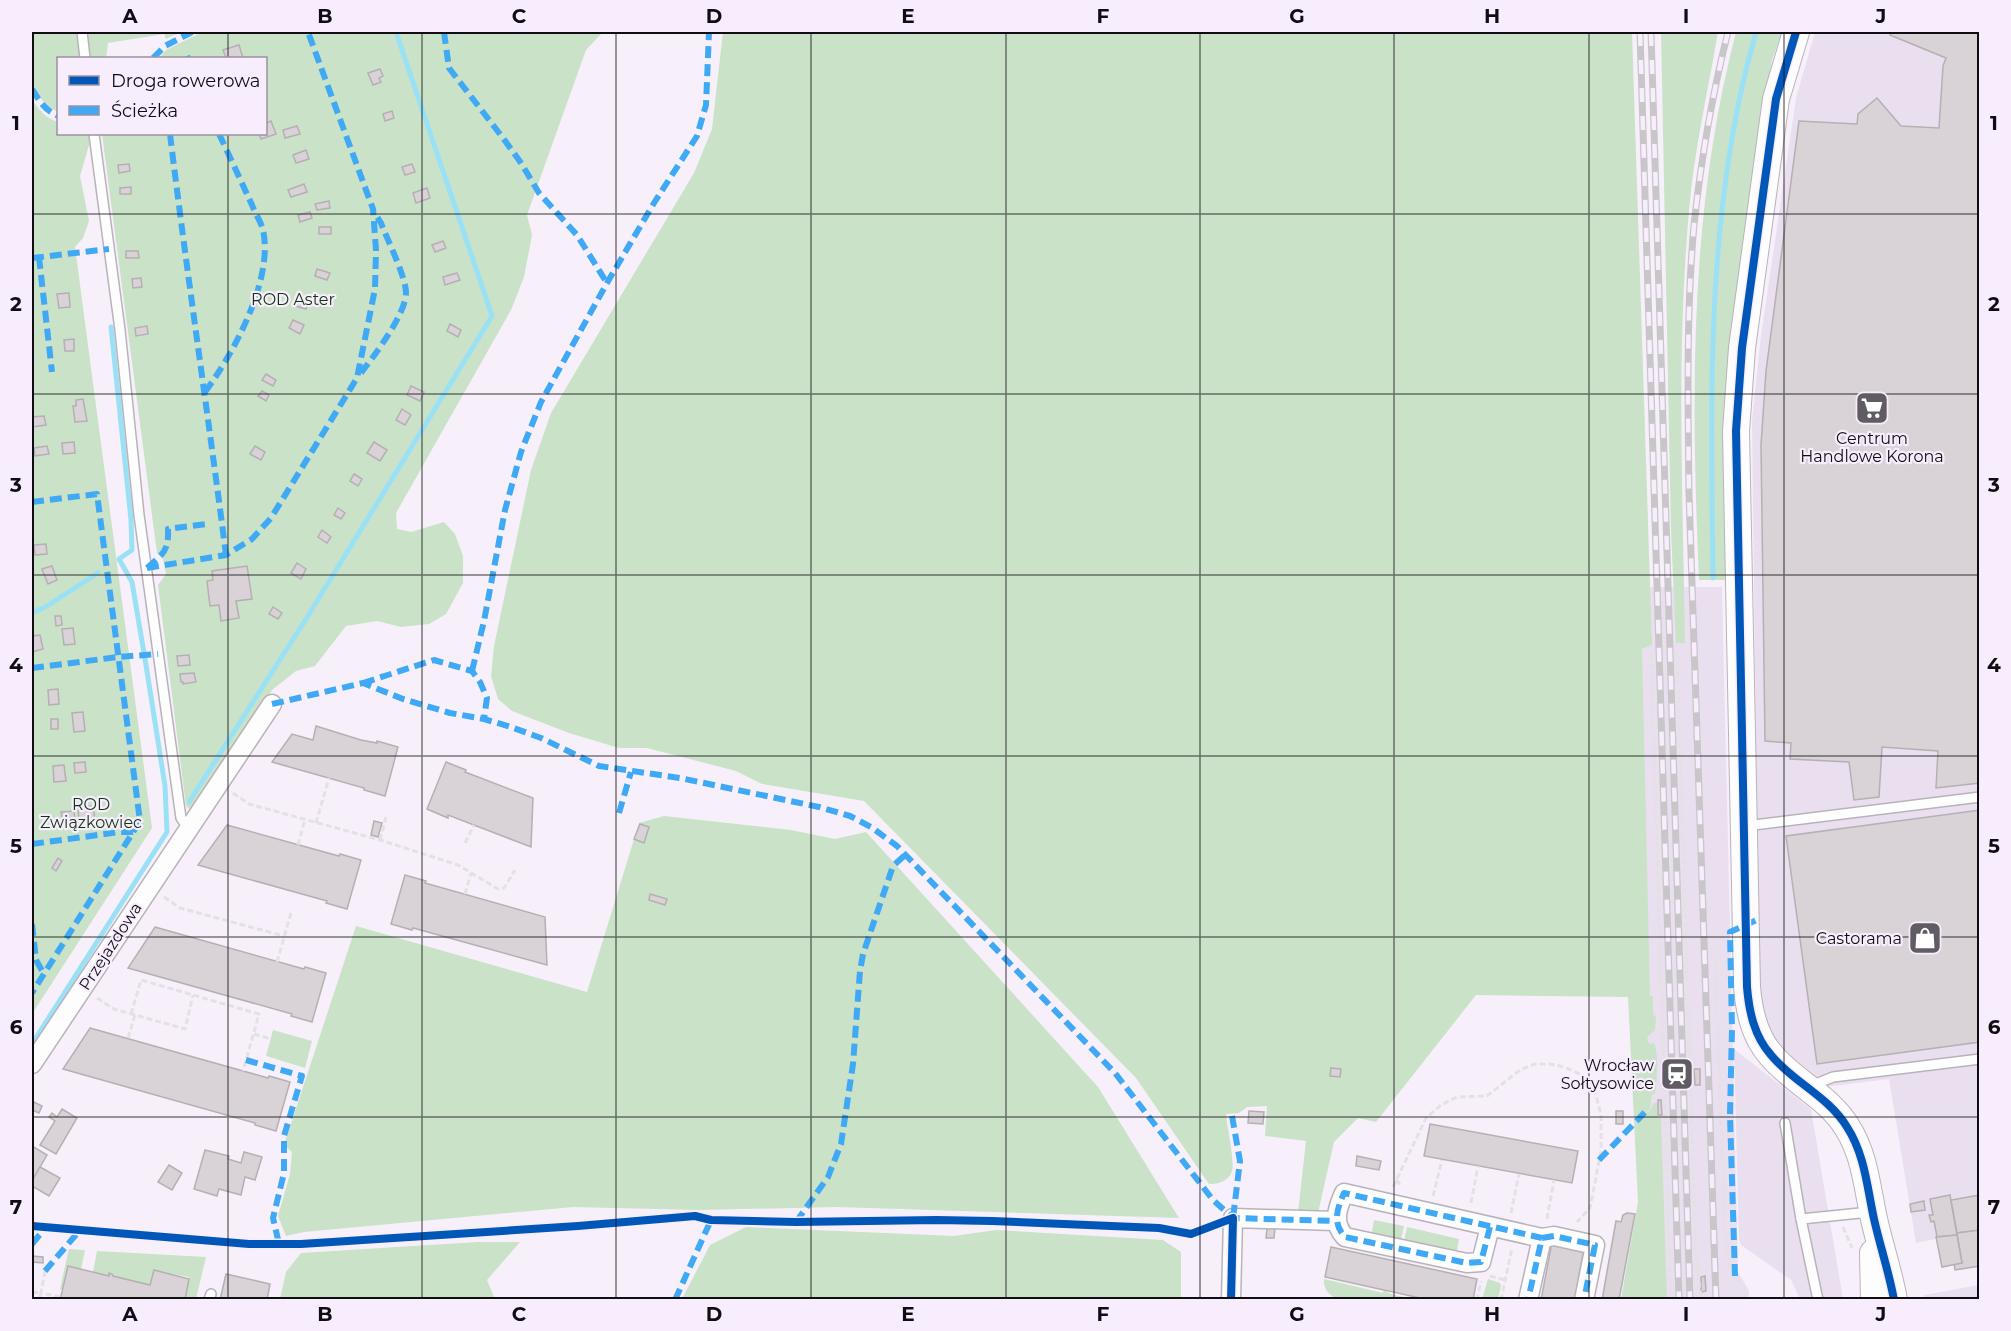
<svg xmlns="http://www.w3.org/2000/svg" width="2011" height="1331" viewBox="0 0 2011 1331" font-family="Montserrat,sans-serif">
<rect width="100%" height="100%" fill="#f7f0fa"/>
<g fill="#eadfef">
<polygon points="1815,32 1979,32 1979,1230 1916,1243 1889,1079 1825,1087 1785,1053 1767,1028 1759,991 1752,421 1761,336 1796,98"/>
<polygon points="1634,587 1722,587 1738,1272 1749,1291 1749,1299 1646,1299 1644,978"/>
<polygon points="1734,1049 1811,1109 1843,1299 1800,1299 1791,1280 1741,1245 1739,1240"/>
<polygon points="1979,1285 1979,1299 1924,1299 1924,1295"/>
</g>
<g fill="#c9e2c8">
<path d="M 32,32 L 76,32 L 80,58 L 58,58 L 58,112 C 25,96 31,63 32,32 Z"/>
<polygon points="87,32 181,32 166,39 164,34 108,43 106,58 91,58"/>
<polygon points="202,32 603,32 586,50 527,215 532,235 524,277 511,310 396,513 397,529 411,532 444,522 455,534 463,556 463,583 446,614 429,624 401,627 377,621 346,626 315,666 296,671 272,690 192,811 186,806 158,585 166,574 163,559 157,553 102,134 266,134 266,58 159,58 166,50"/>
<path d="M 723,32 L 1632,32 L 1652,645 L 1642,649 L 1650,996 L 1653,996 L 1653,1014 L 1656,1017 L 1655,1030 L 1647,1037 L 1649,1044 L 1654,1043 C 1659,1053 1657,1082 1655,1094 L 1652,1095 L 1650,1108 L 1644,1115 L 1650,1110 L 1654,1103 L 1657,1103 L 1657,1118 L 1661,1118 L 1667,1299 L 1621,1299 L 1638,1202 L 1628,997 L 1476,995 L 1376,1122 L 1358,1118 L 1334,1142 L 1318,1213 L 1298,1212 L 1306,1141 L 1265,1136 L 1267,1106 L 1247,1107 L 1239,1113 L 1226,1114 C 1227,1126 1235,1162 1232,1171 C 1229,1181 1219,1184 1209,1184 L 1136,1078 L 864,801 L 762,784 L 736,771 L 647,748 L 619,748 L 569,733 L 512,711 L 498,699 L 491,676 L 494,646 L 531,470 L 551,413 L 694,173 L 712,129 Z"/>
<path d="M 1661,32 L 1718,32 C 1708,91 1694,151 1689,211 C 1676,355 1683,499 1685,643 L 1676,643 L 1671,531 Z"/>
<path d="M 1736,32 L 1782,32 L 1772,60 L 1759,130 L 1727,372 L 1725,580 L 1699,580 C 1691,395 1689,213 1736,32 Z"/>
<path d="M 32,99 C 39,110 45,118 58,122 L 58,134 L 89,134 L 89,145 L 80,176 L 89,221 L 83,238 L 75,247 L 152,828 L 32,1014 Z"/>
<polygon points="664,816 791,830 835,839 866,832 1098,1087 1179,1218 837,1207 699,1210 573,1207 304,1232 286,1236 278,1216 290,1174 292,1152 284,1145 356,926 587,992 639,823"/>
<polygon points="273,1030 312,1041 305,1068 266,1056"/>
<polygon points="1374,1220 1404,1226 1400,1244 1371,1238"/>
<polygon points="746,1227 954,1236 996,1230 1163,1240 1181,1252 1181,1299 682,1299 710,1245"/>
<polygon points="1407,1227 1459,1239 1456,1256 1403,1245"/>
<polygon points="478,1242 520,1242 487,1280 495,1299 280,1299 286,1272 301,1253"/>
<polygon points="69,1249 85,1250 81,1269 68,1266 62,1289 60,1289"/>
<polygon points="97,1251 206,1257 196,1299 185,1299 189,1277 154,1271 150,1285 113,1276 112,1274 110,1273 109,1276 93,1272"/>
<path d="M 1324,1279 L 1383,1293 L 1384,1290 C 1391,1296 1405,1297 1415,1299 L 1337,1299 C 1329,1295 1323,1289 1324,1279 Z"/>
<polygon points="1488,1279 1500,1283 1501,1286 1498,1299 1482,1299"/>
</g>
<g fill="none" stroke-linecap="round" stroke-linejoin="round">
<g stroke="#9be1f6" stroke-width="5">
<path d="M 1713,578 C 1711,395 1705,209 1756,32"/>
<polyline points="32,613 47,606 98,573"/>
<polyline points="189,802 306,619 492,316 396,32"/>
<polyline points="32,1044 167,832 165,786 146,665 132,582 119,559 132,550 131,520 111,327"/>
</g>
</g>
<g fill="#d9d2d6" stroke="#b6afb3" stroke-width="1.5">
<polygon points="1891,32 1980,32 1980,783 1936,788 1938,751 1882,747 1879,797 1854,800 1849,762 1790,759 1791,743 1765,741 1761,445 1766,371 1799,121 1857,124 1858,114 1877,98 1901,126 1939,128 1943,66 1946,58 1890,35"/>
<polygon points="239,45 243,58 226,58 223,50"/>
<polygon points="380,69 383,76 379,78 381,82 373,85 368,73"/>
<polygon points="392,111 394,118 385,121 383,114"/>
<polygon points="271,121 276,134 261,139 259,134 266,134 266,123"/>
<polygon points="297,126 300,134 285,138 283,130"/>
<polygon points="306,150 309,159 296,163 293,155"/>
<polygon points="129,164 130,171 119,173 118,165"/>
<polygon points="412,164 415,172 405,175 402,167"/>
<polygon points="304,184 307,192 291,197 288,190"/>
<polygon points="131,187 131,194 120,194 120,188"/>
<polygon points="427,188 430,198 416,203 413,193"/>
<polygon points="329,201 330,208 317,210 315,204"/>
<polygon points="310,212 312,218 300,222 298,215"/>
<rect x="319" y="227" width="12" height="7"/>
<polygon points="443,241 446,248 435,252 432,245"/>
<polygon points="126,251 138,251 139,258 126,258"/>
<polygon points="317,269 330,273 327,280 315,276"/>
<polygon points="457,273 460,280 445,285 443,277"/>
<polygon points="141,278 142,287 133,288 132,279"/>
<polygon points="69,293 70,307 59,308 57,294"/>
<polygon points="314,297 326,300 325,307 312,304"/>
<polygon points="296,300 308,303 306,309 295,306"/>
<polygon points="293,320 304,325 300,334 289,328"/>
<polygon points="450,324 461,330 458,337 447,331"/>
<polygon points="147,326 148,334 136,336 135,328"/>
<polygon points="74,339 74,351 65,351 64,340"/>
<polygon points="266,374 276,380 273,386 262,380"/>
<polygon points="411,386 424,392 420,401 407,395"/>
<polygon points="262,391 269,395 266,401 258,396"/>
<polygon points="83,399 87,421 75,422 73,406 76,406 76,400"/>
<polygon points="402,409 411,415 405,425 396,420"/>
<polygon points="44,416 46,425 32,427 32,417"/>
<polygon points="74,442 75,453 63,454 62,443"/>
<polygon points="374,442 387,450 380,461 367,453"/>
<polygon points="47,446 49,454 35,456 34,448"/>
<polygon points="255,446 265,452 261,460 250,454"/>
<polygon points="354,474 362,479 358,486 350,481"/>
<polygon points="338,508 345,513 341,519 334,515"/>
<polygon points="322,530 331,537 327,543 318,537"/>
<polygon points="46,544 47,554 35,555 34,545"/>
<polygon points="297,563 306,569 301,579 291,573"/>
<polygon points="52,566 57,580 48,584 42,569"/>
<polygon points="247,566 252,599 236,601 239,618 221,621 219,605 210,606 207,581 213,580 212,571"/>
<polygon points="273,607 282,613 278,619 269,614"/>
<polygon points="55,616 61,616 62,625 56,626"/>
<polygon points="73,628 75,644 64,645 62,629"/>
<polygon points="40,635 43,649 32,652 32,636"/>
<polygon points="189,655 190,665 178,666 177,656"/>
<polygon points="194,673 196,682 183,684 183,682 181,682 180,674"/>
<polygon points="58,689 59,704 49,705 48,690"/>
<polygon points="83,712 85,731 74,732 72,713"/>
<rect x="51" y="719" width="7" height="10"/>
<polygon points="316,726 361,740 377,743 377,741 398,747 385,796 364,790 364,788 272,762 292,734 313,740"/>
<polygon points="85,762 86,772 75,773 74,763"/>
<polygon points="446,762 466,770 465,772 533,798 531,847 448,815 448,818 427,809"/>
<polygon points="64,765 66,781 54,782 53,766"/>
<polygon points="93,806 95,820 79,821 78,807"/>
<polygon points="1980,810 1980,1042 1817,1064 1786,836"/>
<polygon points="74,811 75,822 63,823 61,812"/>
<polygon points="374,821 382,823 378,837 371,835"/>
<polygon points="640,824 649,827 644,843 634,839"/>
<polygon points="227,825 339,856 340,854 361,860 347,909 326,903 327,901 198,865"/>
<polygon points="58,858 62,861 56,871 52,868"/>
<polygon points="405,875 426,881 425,883 545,917 547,965 413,928 412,930 391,924"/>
<polygon points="650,894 667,899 665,905 649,900"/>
<polygon points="155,927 304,969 305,967 326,973 312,1022 291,1016 292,1014 128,968"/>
<polygon points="90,1028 268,1078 269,1076 290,1082 276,1131 255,1125 255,1123 63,1069"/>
<polygon points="1331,1068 1341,1069 1340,1077 1330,1076"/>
<polygon points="1694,1069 1700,1069 1700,1085 1695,1085"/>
<polygon points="1658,1100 1661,1100 1662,1115 1658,1115"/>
<polygon points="34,1102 42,1106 39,1113 32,1110"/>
<polygon points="62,1109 77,1118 56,1154 40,1145 55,1121 49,1117 52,1113 57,1117"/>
<polygon points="1249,1111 1264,1112 1263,1124 1248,1123"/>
<rect x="1616" y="1111" width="7" height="13"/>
<polygon points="1430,1124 1578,1151 1572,1183 1424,1156"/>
<polygon points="32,1146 47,1155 32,1181"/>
<polygon points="205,1150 229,1156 228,1159 241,1163 244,1152 262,1157 255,1180 245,1177 241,1195 219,1189 217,1196 194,1189"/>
<polygon points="1357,1156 1381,1161 1379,1170 1356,1166"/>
<polygon points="169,1165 182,1173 172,1190 158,1182"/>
<polygon points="40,1167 60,1178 49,1196 32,1186 32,1181"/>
<polygon points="1950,1195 1957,1235 1937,1237 1934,1221 1931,1222 1929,1215 1933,1215 1930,1199"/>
<polygon points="1980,1195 1980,1230 1957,1233 1951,1200"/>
<polygon points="1924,1201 1925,1210 1911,1212 1910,1204"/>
<polygon points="1627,1213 1635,1214 1619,1300 1602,1300 1616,1221 1621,1222 1623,1215"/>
<polygon points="1267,1228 1275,1228 1274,1238 1266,1238"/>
<polygon points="1980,1230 1980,1266 1955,1270 1954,1264 1962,1263 1957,1233"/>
<polygon points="1957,1235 1962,1263 1942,1267 1936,1237"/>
<polygon points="1552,1242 1584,1248 1575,1300 1541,1300"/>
<polygon points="1331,1247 1477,1279 1473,1300 1429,1300 1325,1277"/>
<polygon points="32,1256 43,1257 43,1263 32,1262"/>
<polygon points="68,1266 109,1276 109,1273 112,1274 113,1276 150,1285 154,1270 189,1279 185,1300 60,1300"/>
<polygon points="226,1274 270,1284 267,1300 220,1300"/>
<polygon points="1705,1276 1706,1291 1701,1292 1701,1277"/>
</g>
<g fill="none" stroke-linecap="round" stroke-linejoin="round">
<defs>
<g id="lane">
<polyline points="82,32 85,58"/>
<polyline points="94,134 120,330 139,515 181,818 189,829"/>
<polyline points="1746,826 1980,797"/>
<polyline points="1811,1086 1833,1077 1980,1059"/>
<polyline points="1785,1123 1801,1219"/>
<polyline points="209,1300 211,1294"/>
<polyline points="1818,1300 1801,1219 1870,1212"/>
</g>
<g id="street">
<polyline points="32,1064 272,704"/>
<path d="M 1490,1227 L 1481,1262 L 1467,1263 L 1345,1237 C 1332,1223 1337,1209 1344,1193 L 1542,1238 L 1528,1300"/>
<polyline points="1542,1238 1554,1236 1595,1245 1584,1300"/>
<polyline points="1231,1300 1233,1218 1335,1221"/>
</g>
<g id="secondary">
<path d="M 1796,32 L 1776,99 L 1742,348 L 1736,431 L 1747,987 C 1749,1011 1754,1036 1771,1055 C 1793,1082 1828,1096 1847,1127 C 1865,1155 1867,1187 1874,1219 C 1880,1246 1889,1272 1894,1300"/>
<polyline points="1873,1253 1874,1300"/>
</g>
</defs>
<use href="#lane" stroke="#b8b3ba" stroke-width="12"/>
<use href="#street" stroke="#b8b3ba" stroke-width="21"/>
<use href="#secondary" stroke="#b8b3ba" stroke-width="28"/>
<g stroke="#e3e1e4" stroke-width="3" stroke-dasharray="6 3" stroke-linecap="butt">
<polyline points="1677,652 1693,1165 1696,1252 1701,1300"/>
<polyline points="1651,654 1671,1300"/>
<polyline points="233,793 249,804 380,840 458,865 498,889 504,888 515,870"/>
<polyline points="316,823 329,778"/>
<polyline points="380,840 386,817"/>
<polyline points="465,843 474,825"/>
<polyline points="298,845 305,819"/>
<polyline points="465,894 471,873"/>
<polyline points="164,897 180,908 284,936"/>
<polyline points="1715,958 1725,1230 1730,1269 1743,1287 1747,1300"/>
<polyline points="277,962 291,913"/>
<polyline points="97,998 114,1009 185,1029 193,995"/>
<polyline points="131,1014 141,980 259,1014 243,1071"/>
<polyline points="254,1034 271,1039"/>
<polyline points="128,1038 135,1015"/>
<polyline points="1396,1180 1402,1187"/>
<polyline points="1393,1187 1426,1118 1441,1105 1457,1097 1487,1096 1520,1070 1535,1064 1550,1064 1564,1067 1582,1075 1590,1082 1596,1095 1601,1115 1601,1151 1590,1208 1577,1222"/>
<polyline points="1433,1196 1442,1160"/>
<polyline points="1471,1203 1478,1166"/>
<polyline points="1511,1213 1519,1174"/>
<polyline points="1547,1219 1554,1180"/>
<polyline points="1843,1227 1852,1248"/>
<polyline points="45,1271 41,1293 61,1297"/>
<polyline points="1490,1276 1505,1280"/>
<polyline points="32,1292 41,1293 39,1300"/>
<polyline points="1322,1300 1328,1300"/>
<polyline points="1477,1300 1481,1281"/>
<polyline points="1501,1300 1512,1248"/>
</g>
<use href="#lane" stroke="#fefdfe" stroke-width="9"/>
<use href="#street" stroke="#fefdfe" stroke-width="18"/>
<use href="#secondary" stroke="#fefdfe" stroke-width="26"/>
<defs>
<g id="rail">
<polyline points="1640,32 1679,1300"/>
<polyline points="1651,32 1690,1300"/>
<path d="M 1716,1300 L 1689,494 C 1688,405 1686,314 1694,225 C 1701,160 1712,95 1728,32"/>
</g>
</defs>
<use href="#rail" stroke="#c8c6c9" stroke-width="7"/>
<use href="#rail" stroke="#f8edfd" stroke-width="4.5" stroke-dasharray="14" stroke-linecap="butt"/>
<g stroke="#3fa9f5" stroke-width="6" stroke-dasharray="12 6" stroke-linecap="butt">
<polyline points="444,32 449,68 503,138 521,163 539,193 577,235 607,283"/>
<polyline points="187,56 188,58"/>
<polyline points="153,58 165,46 192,32"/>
<path d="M 32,89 C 40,102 44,109 58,116"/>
<path d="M 170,134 C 187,274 208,414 226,555"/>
<polyline points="39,257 52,372"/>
<polyline points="32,258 109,249"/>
<path d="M 361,373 C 374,356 406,314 406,293 C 406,277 387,239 381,223 L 374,212"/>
<path d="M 205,392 C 233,354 274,280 263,230 C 261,222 255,213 252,205 C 241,181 230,157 219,134"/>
<polyline points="32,502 97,494 140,821 32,993"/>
<polyline points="147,568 226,555 252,539 271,518 357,378 375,289 376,250 373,209 308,32"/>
<path d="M 147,568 C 163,554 169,551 168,529 L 207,524"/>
<polyline points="32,668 118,657 158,654"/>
<polyline points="472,671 484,621 505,510 521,452 541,402 607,283 654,203 697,136 706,105 709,32"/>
<polyline points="363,683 434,660 472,671 480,682 487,698 484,719"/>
<polyline points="272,704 363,683 403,699 450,713 484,719 511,727 541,738 599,766 680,778 819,807 850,816 871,827 897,846 1115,1073 1213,1200 1233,1218"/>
<polyline points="619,813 631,772"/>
<polyline points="32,844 120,832 134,832"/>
<polyline points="32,924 36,960 44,974"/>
<polyline points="246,1060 302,1076 284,1136 284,1173 273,1218 279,1244"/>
<polyline points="1232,1116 1240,1161 1233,1218"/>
<polyline points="1599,1160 1648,1109"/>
<polyline points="1228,1220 1233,1218 1335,1221"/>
<polyline points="796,1222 828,1177 841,1144 853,1064 860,971 863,954 893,866 905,855"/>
<path d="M 1490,1227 L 1481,1262 L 1467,1263 L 1345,1237 C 1332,1223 1337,1209 1344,1193 L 1542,1238 L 1528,1300"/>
<polyline points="1542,1238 1554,1236 1595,1245 1584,1300"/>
<polyline points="32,1244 46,1227"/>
<polyline points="45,1271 80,1230"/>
<polyline points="1735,1276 1730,1115 1732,1029 1730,932 1759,919"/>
<polyline points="675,1300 711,1220"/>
</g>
<defs>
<g id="cycleway">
<path d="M 1796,32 L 1776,99 L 1742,348 L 1736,431 L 1747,987 C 1749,1011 1754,1036 1771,1055 C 1793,1082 1828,1096 1847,1127 C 1865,1155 1867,1187 1874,1219 C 1880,1246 1889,1272 1894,1300"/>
<polyline points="32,1226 249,1244 301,1244 578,1226 695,1216 711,1220 796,1222 937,1220 992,1221 1159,1228 1191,1234 1233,1218 1231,1300"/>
</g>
</defs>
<use href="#cycleway" stroke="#f8edfd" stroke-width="11"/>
<use href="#cycleway" stroke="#0057b8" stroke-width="8"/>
</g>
<path fill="none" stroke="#100d12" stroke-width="1.5" stroke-opacity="0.55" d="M 228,32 L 228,58M 422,32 L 422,1300M 616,32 L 616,1300M 811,32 L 811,1300M 1006,32 L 1006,1300M 1200,32 L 1200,1300M 1394,32 L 1394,1300M 1589,32 L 1589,1300M 1784,32 L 1784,1300M 228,134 L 228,1300M 32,214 L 1980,214M 32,394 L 1980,394M 32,575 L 1980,575M 32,756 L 1980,756M 32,937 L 1980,937M 32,1117 L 1980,1117"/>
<defs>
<symbol id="supermarket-square" viewBox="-11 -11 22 22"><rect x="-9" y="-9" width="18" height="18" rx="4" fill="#615c63" stroke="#f8edfd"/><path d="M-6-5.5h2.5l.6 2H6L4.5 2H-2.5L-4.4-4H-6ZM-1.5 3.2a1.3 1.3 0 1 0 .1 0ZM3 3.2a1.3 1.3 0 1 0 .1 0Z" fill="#fff"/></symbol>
<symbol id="shop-square" viewBox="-11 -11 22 22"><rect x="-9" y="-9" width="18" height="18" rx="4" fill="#615c63" stroke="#f8edfd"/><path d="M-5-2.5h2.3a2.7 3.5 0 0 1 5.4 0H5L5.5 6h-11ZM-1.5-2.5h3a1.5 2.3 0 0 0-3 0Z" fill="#fff"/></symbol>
<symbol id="station-square" viewBox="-11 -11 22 22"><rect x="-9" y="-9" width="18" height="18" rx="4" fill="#615c63" stroke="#f8edfd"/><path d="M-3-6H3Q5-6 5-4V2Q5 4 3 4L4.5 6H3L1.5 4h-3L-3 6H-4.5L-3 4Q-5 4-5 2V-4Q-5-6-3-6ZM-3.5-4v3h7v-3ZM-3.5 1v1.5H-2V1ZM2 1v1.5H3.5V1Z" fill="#fff"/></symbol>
</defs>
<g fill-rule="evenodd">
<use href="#supermarket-square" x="1853" y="389" width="38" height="38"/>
<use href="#shop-square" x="1906" y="919" width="38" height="38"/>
<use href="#station-square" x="1658" y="1055" width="38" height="38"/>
</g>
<g text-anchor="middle" stroke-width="4.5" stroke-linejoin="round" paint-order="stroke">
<g font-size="16" fill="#0e370f" stroke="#f8edfd">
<text x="293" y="305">ROD Aster</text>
<text x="91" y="810">ROD<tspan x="91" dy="18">Związkowiec</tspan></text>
</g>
<g font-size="16" fill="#100d12" stroke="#f8edfd" text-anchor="end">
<text x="1872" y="444" text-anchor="middle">Centrum<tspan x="1872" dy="18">Handlowe Korona</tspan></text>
<text x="1902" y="944">Castorama</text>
<text x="1654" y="1071">Wrocław<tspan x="1654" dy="18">Sołtysowice</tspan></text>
</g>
<g font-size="16" fill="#100d12" stroke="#f8edfd">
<text transform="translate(110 946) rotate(-57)" y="6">Przejazdowa</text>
</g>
</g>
<rect width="2011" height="1331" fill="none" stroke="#f8edfd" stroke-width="66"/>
<rect x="57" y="57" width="210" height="78" fill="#f8edfd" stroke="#9b939f" stroke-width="1.5"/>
<rect x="69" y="76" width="30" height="9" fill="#0057b8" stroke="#9b939f" stroke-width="1.5"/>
<text x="111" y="87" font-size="18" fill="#100d12">Droga rowerowa</text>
<rect x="69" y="106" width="30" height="9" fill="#3fa9f5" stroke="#9b939f" stroke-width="1.5"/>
<text x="111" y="117" font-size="18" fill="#100d12">Ścieżka</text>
<rect x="33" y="33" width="1945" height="1265" fill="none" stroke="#100d12" stroke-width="2"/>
<g font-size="20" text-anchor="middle" font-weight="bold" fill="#100d12">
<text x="130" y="23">A</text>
<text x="325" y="23">B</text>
<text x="519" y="23">C</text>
<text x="714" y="23">D</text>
<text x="908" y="23">E</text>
<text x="1103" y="23">F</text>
<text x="1297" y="23">G</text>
<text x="1492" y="23">H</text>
<text x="1686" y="23">I</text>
<text x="1881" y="23">J</text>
<text x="16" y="130">1</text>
<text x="1994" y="130">1</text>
<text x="16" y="311">2</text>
<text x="1994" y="311">2</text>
<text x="16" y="492">3</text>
<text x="1994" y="492">3</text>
<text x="16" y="672">4</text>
<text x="1994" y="672">4</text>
<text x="16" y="853">5</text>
<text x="1994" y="853">5</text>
<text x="16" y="1034">6</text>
<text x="1994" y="1034">6</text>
<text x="16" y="1214">7</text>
<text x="1994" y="1214">7</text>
<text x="130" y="1321">A</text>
<text x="325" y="1321">B</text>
<text x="519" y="1321">C</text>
<text x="714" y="1321">D</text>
<text x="908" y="1321">E</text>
<text x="1103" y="1321">F</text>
<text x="1297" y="1321">G</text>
<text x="1492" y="1321">H</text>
<text x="1686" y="1321">I</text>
<text x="1881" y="1321">J</text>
</g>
</svg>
